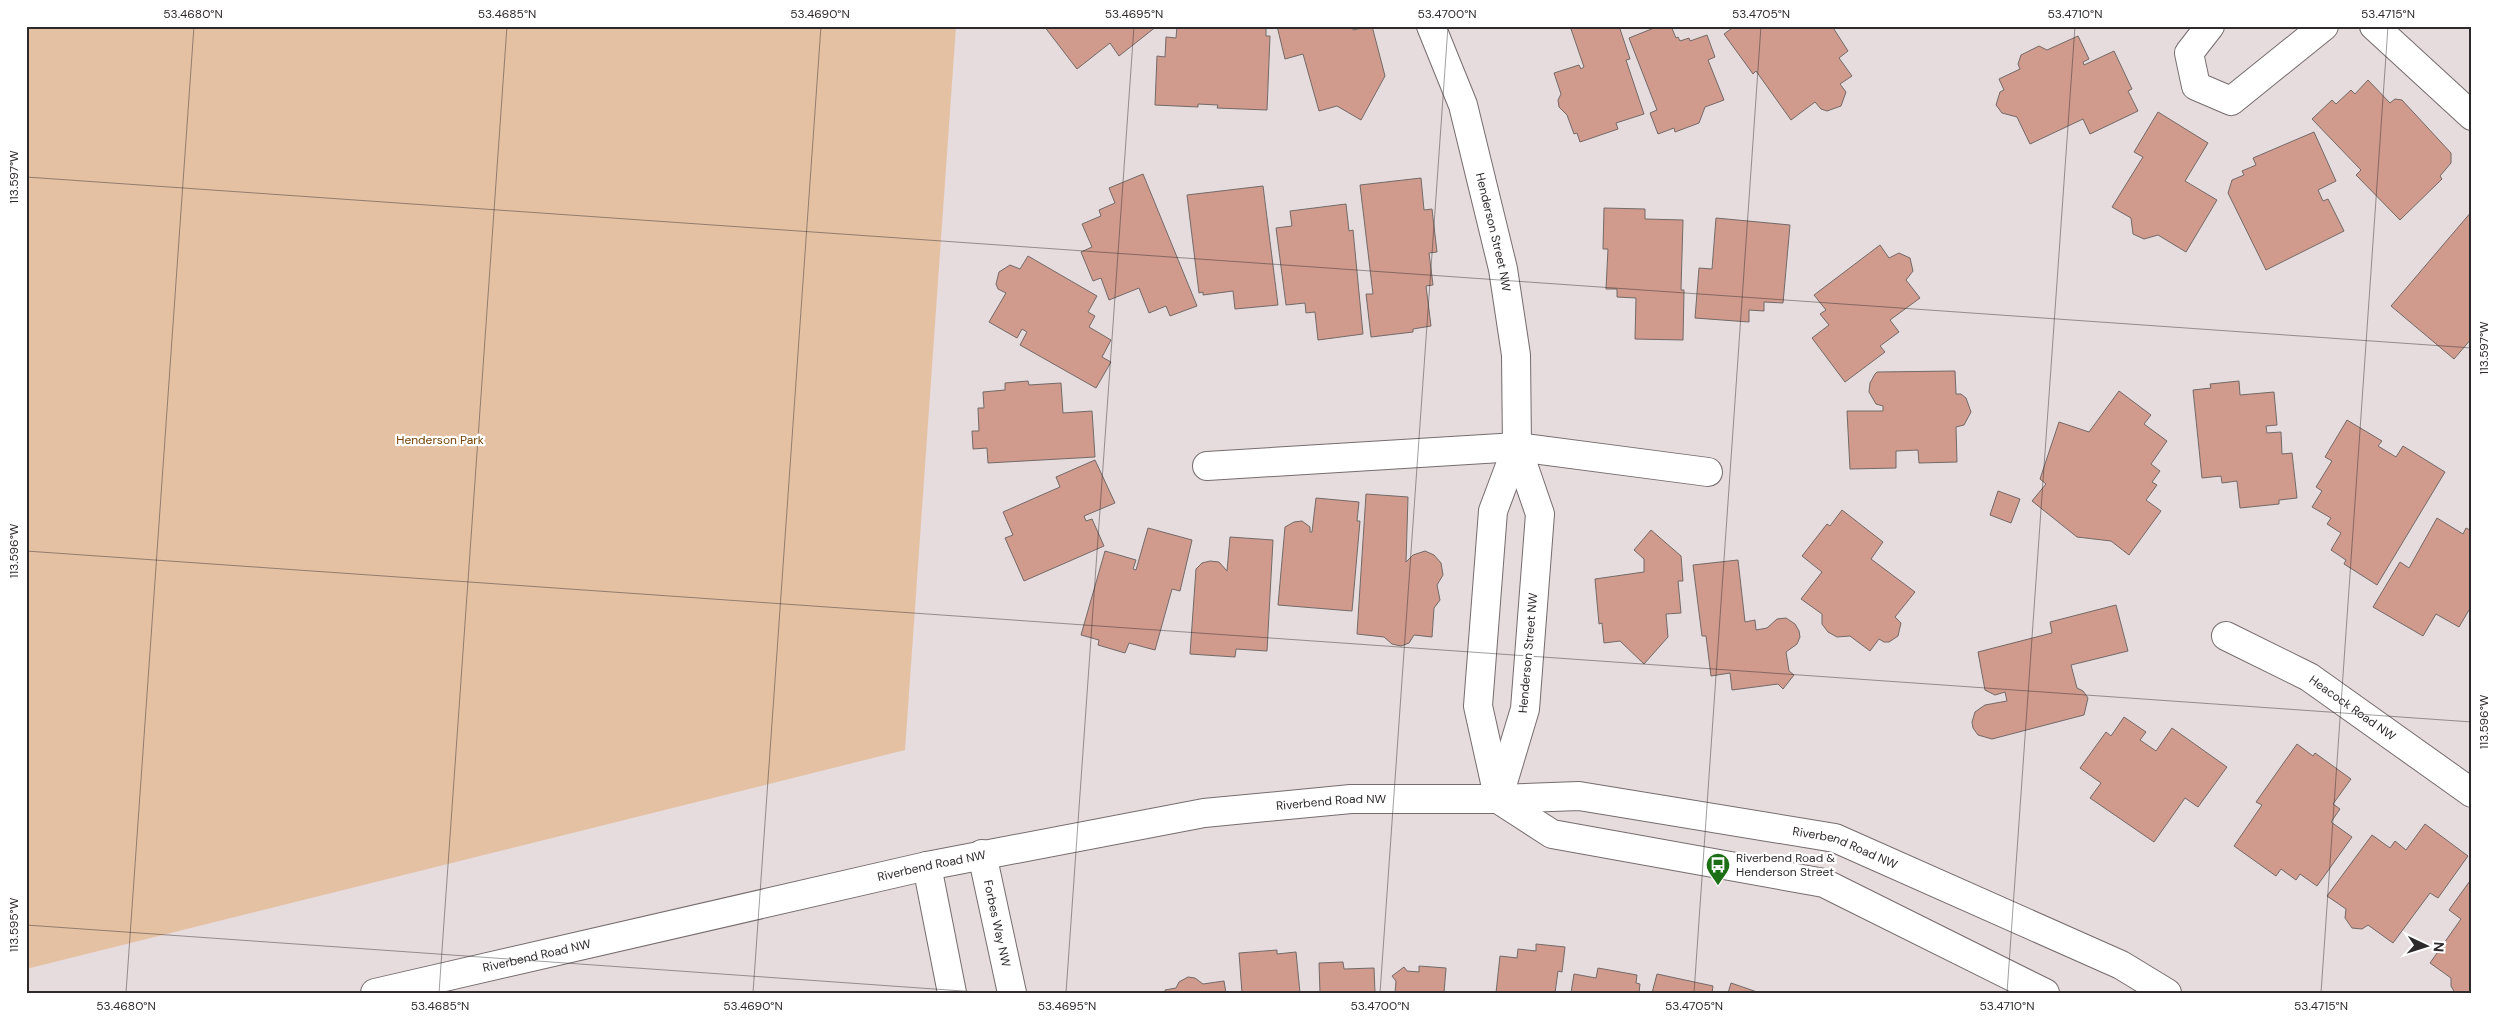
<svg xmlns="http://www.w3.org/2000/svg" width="2498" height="1019" viewBox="0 0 2498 1019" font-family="'DM Sans',sans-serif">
<rect width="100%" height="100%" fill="#e6dbdd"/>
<polygon fill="#e5c1a4" points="26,26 956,26 905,750 26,969"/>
<g fill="#d09a8d" stroke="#736a68">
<polygon points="1044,26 1157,26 1119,56 1110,43 1077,69"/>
<polygon points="1177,26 1266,26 1266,36 1270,36 1267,110 1217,108 1218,105 1198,104 1198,107 1155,105 1157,56 1165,57 1166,37 1176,38"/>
<polygon points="1277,26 1352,26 1353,30 1372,26 1385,76 1361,120 1337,106 1319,111 1303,54 1285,59"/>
<polygon points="1570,26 1619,26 1630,59 1626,60 1644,114 1616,123 1618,129 1580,142 1577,133 1574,134 1567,115 1559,107 1558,100 1561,94 1554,73 1579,65 1581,69 1584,67"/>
<polygon points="1659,26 1671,26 1676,38 1678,37 1680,41 1689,38 1690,41 1707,35 1715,57 1708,60 1724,100 1705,107 1699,123 1675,132 1674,128 1658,134 1650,113 1657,110 1629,38"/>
<polygon points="1735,26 1832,26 1848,51 1839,58 1852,76 1840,84 1846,92 1841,106 1827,111 1821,109 1815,102 1791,120 1756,71 1753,74 1724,34"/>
<polygon points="2078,36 2089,59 2083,62 2084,65 2114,51 2132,89 2128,91 2138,111 2090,134 2083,119 2030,144 2017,117 2002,113 1996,105 2000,92 2004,90 1999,79 2020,69 2018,64 2021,55 2039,46 2047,50"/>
<polygon points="2368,80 2390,103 2395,99 2402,100 2451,153 2451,163 2440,176 2442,179 2400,220 2356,175 2361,170 2312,119 2332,100 2336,104 2351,90 2355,94"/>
<polygon points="2158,112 2208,143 2185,181 2217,200 2186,252 2158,235 2144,239 2133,234 2131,218 2112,207 2143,157 2134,152"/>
<polygon points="2314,132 2336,181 2318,190 2323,201 2328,199 2344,231 2266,270 2228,193 2232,180 2244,175 2242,171 2256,165 2253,158"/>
<polygon points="1143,174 1197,306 1170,316 1166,306 1149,313 1139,288 1109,300 1101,278 1093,281 1081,252 1092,247 1082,224 1101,216 1099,210 1115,203 1109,188"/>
<polygon points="1421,178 1424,210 1432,209 1437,252 1429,253 1433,285 1426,286 1431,326 1413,329 1413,332 1371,337 1366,294 1373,294 1360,185"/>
<polygon points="1263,186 1278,305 1235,309 1233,291 1203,295 1203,292 1199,293 1187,195"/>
<polygon points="1346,204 1349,231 1353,230 1363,334 1318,340 1315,312 1306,313 1305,303 1286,305 1276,228 1292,226 1290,211"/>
<polygon points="1604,208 1645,209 1645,219 1683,220 1681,290 1684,290 1683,340 1635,339 1636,298 1617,297 1617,289 1606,289 1608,249 1603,249"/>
<polygon points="2472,211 2472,338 2454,359 2391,306"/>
<polygon points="1716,218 1790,225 1783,303 1764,302 1764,311 1749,310 1749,322 1695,318 1699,268 1712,269"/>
<polygon points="1880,245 1889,258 1899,253 1910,258 1913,271 1906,280 1920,298 1890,320 1899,332 1880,346 1885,352 1845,382 1812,338 1829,325 1820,314 1826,310 1814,295"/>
<polygon points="1028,256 1097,296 1088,312 1095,316 1089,327 1111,340 1102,357 1111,362 1096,388 1020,345 1027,332 1022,329 1017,338 989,322 1006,293 998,289 996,284 999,272 1010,265 1020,269"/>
<polygon points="1955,371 1956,394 1961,394 1966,398 1971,412 1964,425 1956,427 1957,462 1919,463 1918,450 1896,451 1896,468 1850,469 1847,411 1883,411 1883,406 1876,404 1869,392 1870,383 1875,374 1877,372"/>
<polygon points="1028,381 1029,385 1061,383 1063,413 1092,411 1095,457 988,463 987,448 973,449 972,431 979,431 978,408 984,408 983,392 1005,390 1005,383"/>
<polygon points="2239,381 2240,395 2274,392 2277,425 2266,426 2267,433 2281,432 2282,454 2292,453 2297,498 2279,500 2279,504 2240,508 2237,481 2222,483 2221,476 2202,478 2193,390 2211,388 2210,384"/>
<polygon points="2119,391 2151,415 2144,424 2167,441 2151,464 2160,471 2152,482 2157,485 2146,500 2161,511 2129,555 2111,541 2077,537 2032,501 2046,484 2040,479 2059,422 2089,432"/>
<polygon points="2347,420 2382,441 2378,446 2396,457 2403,446 2445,472 2377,585 2344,564 2346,560 2331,550 2341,533 2327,524 2331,518 2312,507 2322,491 2316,487 2332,461 2325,457"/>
<polygon points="1095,460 1115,503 1084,516 1086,521 1092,519 1104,546 1024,581 1005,538 1013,535 1003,512 1060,487 1056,477"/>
<polygon points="1998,491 2020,499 2011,523 1990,515"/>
<polygon points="1366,494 1408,497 1406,562 1413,555 1425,551 1434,555 1441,563 1443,575 1437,585 1440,600 1434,608 1432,637 1414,635 1409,643 1401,646 1392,644 1384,637 1357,634"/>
<polygon points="1316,498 1359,502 1357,521 1360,521 1352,611 1278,605 1285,527 1294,522 1302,521 1310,527 1310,532 1312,532"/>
<polygon points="1842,510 1883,542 1871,559 1915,592 1895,617 1901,623 1898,636 1889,642 1884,642 1879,639 1870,651 1850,636 1837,637 1828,632 1822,624 1822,614 1801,599 1822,572 1802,556 1827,524 1830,526"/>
<polygon points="2437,518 2463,534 2466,528 2470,530 2472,526 2472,605 2459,627 2436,614 2423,636 2373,607 2400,562 2409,568"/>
<polygon points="1148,528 1192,540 1180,591 1172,589 1155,650 1129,643 1125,653 1098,645 1099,640 1081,635 1105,551 1136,560 1133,569 1136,570"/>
<polygon points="1651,530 1681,556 1683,581 1678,581 1681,613 1666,614 1668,637 1644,664 1620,641 1604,643 1602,623 1599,624 1595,579 1644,572 1644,559 1634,550"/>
<polygon points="1230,537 1273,540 1267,651 1236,649 1235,657 1190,654 1196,569 1202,563 1210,561 1219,562 1227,571"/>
<polygon points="1738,560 1745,622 1755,620 1756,630 1767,628 1777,619 1786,618 1795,624 1799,631 1800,637 1797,644 1786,652 1789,671 1794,675 1783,689 1778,684 1732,690 1730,673 1711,676 1706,636 1702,636 1693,565"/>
<polygon points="2116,605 2128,651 2071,665 2077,688 2083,691 2088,698 2084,715 1992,739 1978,735 1973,728 1972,722 1975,712 1985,705 2007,701 2005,692 1995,695 1985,690 1978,652 2052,633 2050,622"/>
<polygon points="2124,717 2146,732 2140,740 2156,751 2172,728 2227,767 2198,807 2185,798 2154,842 2090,798 2101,783 2080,768 2106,732 2111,736"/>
<polygon points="2297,744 2313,756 2315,753 2351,779 2333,804 2340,809 2331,822 2352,837 2317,886 2300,874 2296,880 2281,869 2276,876 2234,846 2262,805 2256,802"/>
<polygon points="2425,824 2468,856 2438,898 2430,893 2393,943 2368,925 2362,929 2352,928 2345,918 2346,909 2327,896 2372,835 2390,848 2395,841 2406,850"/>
<polygon points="2472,878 2472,993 2455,993 2451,986 2451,978 2430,963 2461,919 2449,910"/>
<polygon points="1536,944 1565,947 1562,972 1558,971 1555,993 1496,993 1500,956 1517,958 1518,949 1536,951"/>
<polygon points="1277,950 1277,954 1296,952 1300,993 1242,993 1239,953"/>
<polygon points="1343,962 1344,969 1374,968 1375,993 1320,993 1319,963"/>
<polygon points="1419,966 1446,968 1444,993 1395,993 1396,981 1392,976 1404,967 1407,971 1419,972"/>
<polygon points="1598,968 1637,975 1636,983 1640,984 1639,993 1571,993 1574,974 1596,978"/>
<polygon points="1657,974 1713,986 1712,993 1652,993"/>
<polygon points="1188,977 1195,978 1203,984 1224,981 1226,993 1165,993 1165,990 1176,988 1179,982"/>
<polygon points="1731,983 1760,993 1728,993"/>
</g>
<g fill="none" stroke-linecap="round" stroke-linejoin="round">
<defs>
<g id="minor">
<path id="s1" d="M 1431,26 L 1463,105 L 1503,269 L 1516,355 L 1517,447 L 1540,514 L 1525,709 L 1498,799"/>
<polyline points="2210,26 2189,53 2196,86 2231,101 2324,26"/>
<polyline points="2374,26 2472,116"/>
<polyline points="1207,466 1517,447 1708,472"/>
<path id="s2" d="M 2226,636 L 2309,677 L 2472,793"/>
<polyline points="1498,796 1478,706 1493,511 1517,447"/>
<path id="s3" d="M 982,854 L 1012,993"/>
<polyline points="927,866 952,993"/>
</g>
<g id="major">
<polyline points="1498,799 1552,834 1824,883 2045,993"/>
<path id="s4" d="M 375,993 L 927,866 L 1204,813 L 1351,799 L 1498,799 L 1579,796 L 1835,838 L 2121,965 L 2167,993"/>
</g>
</defs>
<use href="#minor" stroke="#766c6e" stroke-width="30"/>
<use href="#major" stroke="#766c6e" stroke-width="30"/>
<use href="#minor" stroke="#fff" stroke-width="28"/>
<use href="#major" stroke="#fff" stroke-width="28"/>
</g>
<path fill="none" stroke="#2e2a2b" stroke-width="1" stroke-opacity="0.45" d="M 26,177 L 2472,348M 26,551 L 2472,722M 26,925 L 991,993M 126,993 L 194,26M 439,993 L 507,26M 753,993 L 821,26M 1066,993 L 1134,26M 1380,993 L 1448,26M 1694,993 L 1761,26M 2007,993 L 2075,26M 2321,993 L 2388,26"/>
<defs>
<symbol id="bus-pin" viewBox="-11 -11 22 30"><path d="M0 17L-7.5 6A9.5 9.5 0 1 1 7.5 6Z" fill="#1d6f16" stroke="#fff"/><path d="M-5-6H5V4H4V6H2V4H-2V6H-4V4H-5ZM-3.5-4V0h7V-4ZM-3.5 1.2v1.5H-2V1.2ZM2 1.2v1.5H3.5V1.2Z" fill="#fff"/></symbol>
</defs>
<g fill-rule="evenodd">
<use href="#bus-pin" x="1704" y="851" width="28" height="38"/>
</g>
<g text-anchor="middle" stroke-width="4.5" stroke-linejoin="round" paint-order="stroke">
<g font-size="12" fill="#2e2a2b" stroke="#fff">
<text dy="4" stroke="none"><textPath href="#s1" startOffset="216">Henderson Street NW</textPath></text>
<text transform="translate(1528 653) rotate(-85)" y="4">Henderson Street NW</text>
<text dy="4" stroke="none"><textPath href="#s2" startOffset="146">Heacock Road NW</textPath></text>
<text dy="4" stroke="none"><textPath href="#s4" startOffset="976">Riverbend Road NW</textPath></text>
<text dy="4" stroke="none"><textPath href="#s4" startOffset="1496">Riverbend Road NW</textPath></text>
<text dy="4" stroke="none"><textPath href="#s4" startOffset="571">Riverbend Road NW</textPath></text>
<text dy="4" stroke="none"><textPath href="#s3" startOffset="71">Forbes Way NW</textPath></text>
<text dy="4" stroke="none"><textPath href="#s4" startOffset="166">Riverbend Road NW</textPath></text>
</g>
<g font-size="12" fill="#774207" stroke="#fff">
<text x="440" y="444">Henderson Park</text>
</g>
<g font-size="12" fill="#2e2a2b" stroke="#fff" text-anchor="start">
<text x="1736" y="862">Riverbend Road &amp;<tspan x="1736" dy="14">Henderson Street</tspan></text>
</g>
</g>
<rect width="2498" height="1019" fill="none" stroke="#ffffff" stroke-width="55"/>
<g transform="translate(2426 946) rotate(94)" stroke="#ffffff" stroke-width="4" paint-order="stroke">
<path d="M0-4L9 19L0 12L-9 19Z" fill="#2e2a2b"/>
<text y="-8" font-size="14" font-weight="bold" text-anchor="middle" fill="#2e2a2b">N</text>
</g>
<rect x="28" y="28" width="2442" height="964" fill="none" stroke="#2e2a2b" stroke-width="2"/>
<g font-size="12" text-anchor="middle" fill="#2e2a2b">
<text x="193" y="18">53.4680°N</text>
<text x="507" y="18">53.4685°N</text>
<text x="820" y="18">53.4690°N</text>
<text x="1134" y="18">53.4695°N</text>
<text x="1447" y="18">53.4700°N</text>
<text x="1761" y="18">53.4705°N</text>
<text x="2075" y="18">53.4710°N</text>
<text x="2388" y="18">53.4715°N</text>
<text transform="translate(14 177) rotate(-90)" y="4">113.597°W</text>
<text transform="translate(2484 348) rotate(-90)" y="4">113.597°W</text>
<text transform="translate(14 551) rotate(-90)" y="4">113.596°W</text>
<text transform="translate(2484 722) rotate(-90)" y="4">113.596°W</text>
<text transform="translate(14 925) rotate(-90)" y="4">113.595°W</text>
<text x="126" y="1010">53.4680°N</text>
<text x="440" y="1010">53.4685°N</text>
<text x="753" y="1010">53.4690°N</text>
<text x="1067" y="1010">53.4695°N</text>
<text x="1380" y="1010">53.4700°N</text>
<text x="1694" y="1010">53.4705°N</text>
<text x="2007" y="1010">53.4710°N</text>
<text x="2321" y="1010">53.4715°N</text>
</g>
</svg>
